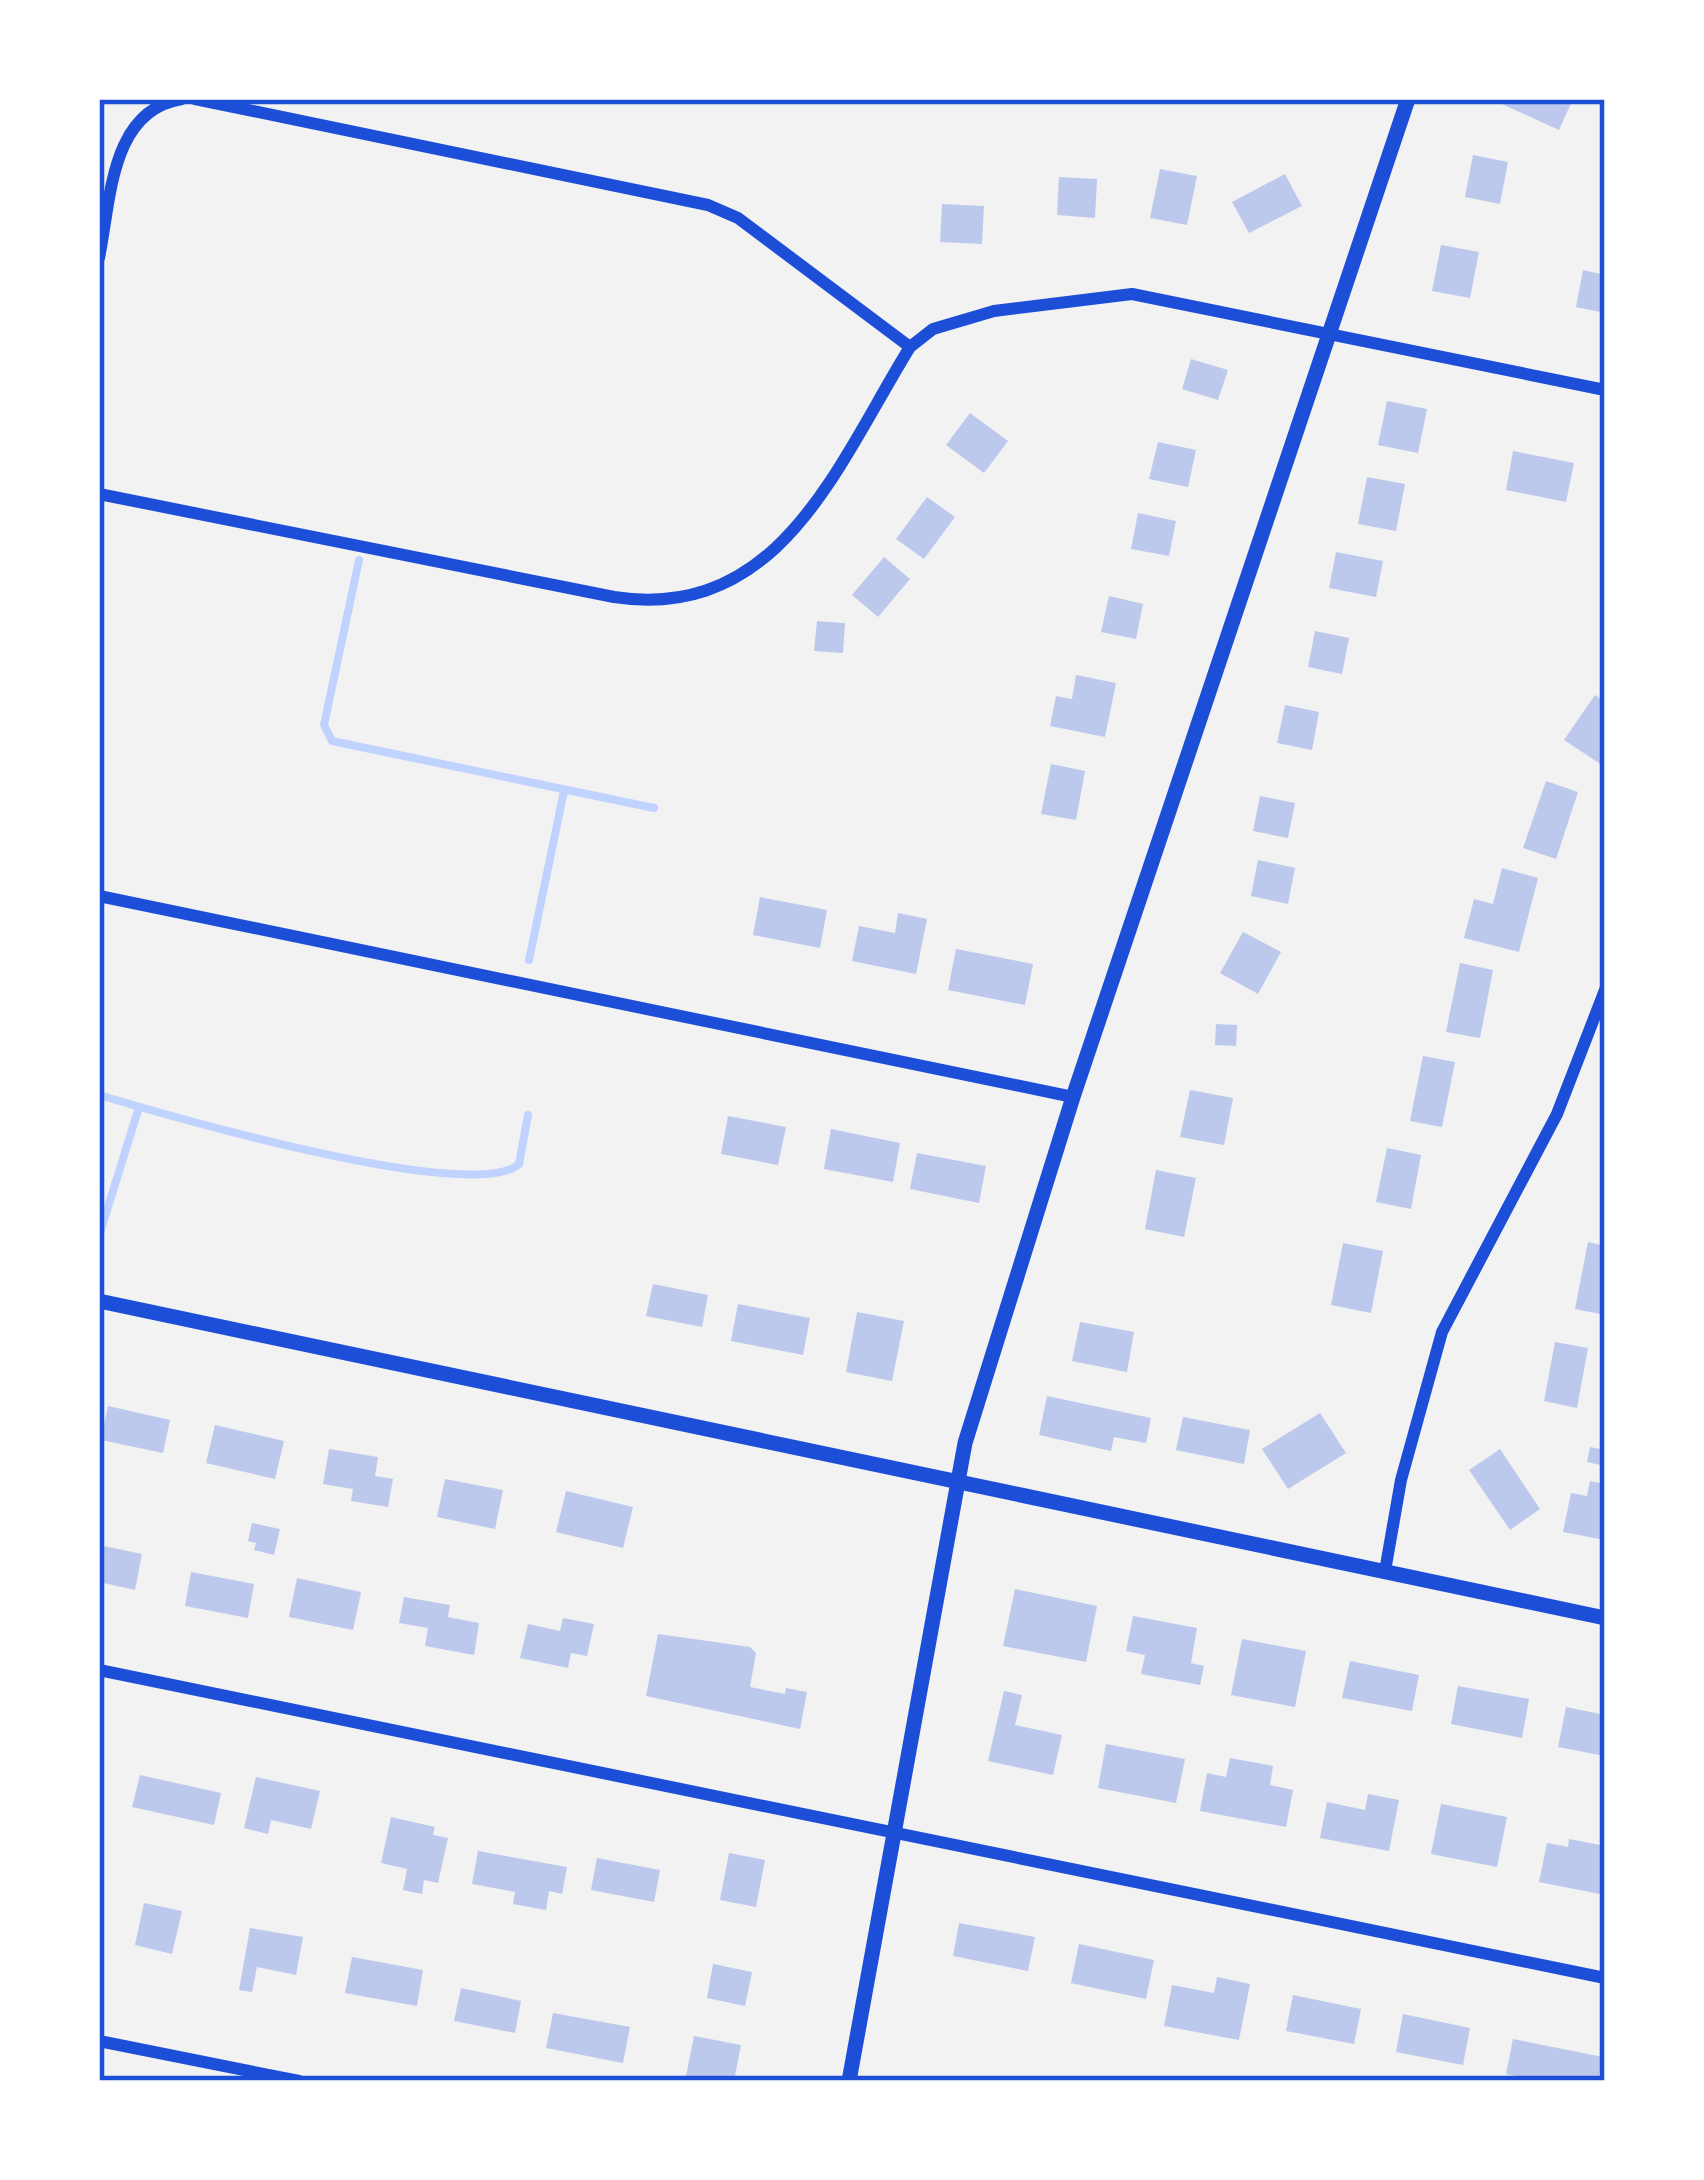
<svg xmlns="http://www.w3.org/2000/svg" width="1704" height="2180" viewBox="0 0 1704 2180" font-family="'Titillium Web',sans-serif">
<rect width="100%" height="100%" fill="#f2f2f2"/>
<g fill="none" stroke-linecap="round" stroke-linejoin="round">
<g stroke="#bfd3fe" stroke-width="8">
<polyline points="359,560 324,725 332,741 654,808"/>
<polyline points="529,960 564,791"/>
<path d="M 99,1095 C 166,1115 474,1205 519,1164 L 528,1115"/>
<polyline points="99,1236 139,1107"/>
</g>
</g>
<g fill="#bdc9ec">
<polygon points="1491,99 1573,99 1559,130"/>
<polygon points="1473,155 1508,162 1500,204 1465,197"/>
<polygon points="1160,169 1197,176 1187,225 1150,218"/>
<polygon points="1285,174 1302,206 1249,233 1232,202"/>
<polygon points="1059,177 1097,179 1095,218 1057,215"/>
<polygon points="942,204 984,206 982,244 940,242"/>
<polygon points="1441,245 1479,252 1470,298 1432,291"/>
<polygon points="1583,270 1605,275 1605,313 1576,307"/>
<polygon points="1191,359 1228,370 1218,400 1182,389"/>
<polygon points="1387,401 1427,409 1418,453 1378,445"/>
<polygon points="970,413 1008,441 984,473 946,445"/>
<polygon points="1158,442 1196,450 1188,487 1149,479"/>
<polygon points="1513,451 1574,463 1566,502 1506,490"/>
<polygon points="1367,477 1405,484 1396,531 1358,524"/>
<polygon points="927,497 955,517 924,559 896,539"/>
<polygon points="1138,513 1176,521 1169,556 1131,549"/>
<polygon points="1336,552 1383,561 1376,597 1329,588"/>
<polygon points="884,557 910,579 878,617 852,595"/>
<polygon points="1109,596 1143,604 1136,639 1101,632"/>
<polygon points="817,621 845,623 843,653 814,651"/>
<polygon points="1315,631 1349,638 1342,674 1308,667"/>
<polygon points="1076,675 1116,683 1105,737 1050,726 1056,696 1072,699"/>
<polygon points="1605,693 1605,761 1602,765 1564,740 1595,695 1601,699"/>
<polygon points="1285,705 1319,712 1312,750 1277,743"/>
<polygon points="1051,764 1085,771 1076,820 1041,814"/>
<polygon points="1546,781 1578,792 1556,859 1523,848"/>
<polygon points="1260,796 1295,803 1288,838 1253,831"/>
<polygon points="1258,860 1295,868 1288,904 1251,896"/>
<polygon points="1502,868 1538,878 1519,952 1464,938 1474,899 1493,904"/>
<polygon points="760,897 827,910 820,948 753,935"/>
<polygon points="898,913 927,919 916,974 852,961 859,926 895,933"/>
<polygon points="1243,932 1281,952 1258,994 1220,973"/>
<polygon points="956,949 1033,964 1025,1005 948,990"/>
<polygon points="1460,963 1493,970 1480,1038 1446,1032"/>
<polygon points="1216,1024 1237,1025 1236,1046 1215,1045"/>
<polygon points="1423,1056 1455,1062 1442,1127 1410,1121"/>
<polygon points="1190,1090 1233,1098 1224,1145 1180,1137"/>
<polygon points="728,1116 786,1127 778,1165 721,1154"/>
<polygon points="831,1129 900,1143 893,1182 824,1169"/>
<polygon points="1387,1148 1421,1155 1411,1209 1376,1202"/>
<polygon points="917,1153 986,1166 979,1203 910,1189"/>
<polygon points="1156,1170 1196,1178 1184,1237 1145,1229"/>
<polygon points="1588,1242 1605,1246 1605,1315 1575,1309"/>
<polygon points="1343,1243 1383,1251 1371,1313 1331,1305"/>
<polygon points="653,1284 708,1295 702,1327 646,1316"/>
<polygon points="738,1304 810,1318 803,1355 731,1341"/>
<polygon points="857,1312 904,1321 892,1381 846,1372"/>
<polygon points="1080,1322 1134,1332 1127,1372 1072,1361"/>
<polygon points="1555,1342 1588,1348 1577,1408 1544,1401"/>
<polygon points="1047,1396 1151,1418 1146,1443 1114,1437 1111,1451 1039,1435"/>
<polygon points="108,1406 170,1420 163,1453 101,1440"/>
<polygon points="1320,1413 1346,1453 1288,1489 1262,1449"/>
<polygon points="1183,1417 1250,1430 1244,1464 1176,1450"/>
<polygon points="215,1425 284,1441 275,1479 206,1463"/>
<polygon points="1590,1447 1605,1450 1605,1466 1587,1462"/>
<polygon points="329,1449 378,1457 375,1476 393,1479 388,1507 351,1501 353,1489 323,1484"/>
<polygon points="1500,1449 1540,1509 1510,1530 1469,1470"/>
<polygon points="445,1479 503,1490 495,1529 437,1517"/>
<polygon points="1590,1481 1605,1484 1605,1540 1563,1532 1571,1493 1587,1496"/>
<polygon points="566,1491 633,1507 623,1548 556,1532"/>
<polygon points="252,1523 280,1529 274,1555 254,1550 256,1543 248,1541"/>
<polygon points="99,1545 142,1554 135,1590 99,1582"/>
<polygon points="191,1572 254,1584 248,1618 185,1606"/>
<polygon points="297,1578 361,1592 353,1630 289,1617"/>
<polygon points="1015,1589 1097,1606 1086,1662 1003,1646"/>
<polygon points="404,1597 450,1605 448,1617 479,1623 474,1655 425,1646 428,1628 399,1623"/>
<polygon points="1133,1616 1197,1628 1191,1663 1204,1666 1200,1685 1141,1674 1145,1655 1126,1651"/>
<polygon points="563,1618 594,1624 587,1656 571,1653 568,1668 520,1658 528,1624 560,1631"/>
<polygon points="658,1634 750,1647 756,1653 750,1687 785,1694 786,1688 807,1692 800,1729 646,1696"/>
<polygon points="1242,1639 1306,1651 1295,1707 1231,1695"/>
<polygon points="1350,1661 1419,1675 1412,1711 1342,1698"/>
<polygon points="1458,1686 1529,1699 1522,1738 1451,1724"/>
<polygon points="1004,1691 1022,1695 1015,1725 1062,1735 1053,1775 988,1761"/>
<polygon points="1566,1707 1605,1715 1605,1756 1558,1747"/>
<polygon points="1106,1744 1185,1759 1176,1803 1098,1788"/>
<polygon points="1230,1758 1273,1766 1270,1785 1293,1790 1286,1827 1200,1811 1207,1773 1226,1777"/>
<polygon points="140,1775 221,1793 214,1825 132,1807"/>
<polygon points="256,1777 320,1791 311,1829 271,1820 268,1834 244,1828"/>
<polygon points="1368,1794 1399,1800 1389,1851 1320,1838 1327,1802 1365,1810"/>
<polygon points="1441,1804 1507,1817 1497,1867 1431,1854"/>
<polygon points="391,1817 435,1827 433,1835 448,1838 438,1883 424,1880 422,1894 403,1890 407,1869 381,1863"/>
<polygon points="1569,1839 1605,1846 1605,1895 1539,1882 1547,1843 1568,1847"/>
<polygon points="478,1851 567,1867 562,1894 549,1891 546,1910 513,1904 515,1892 472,1884"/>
<polygon points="729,1853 765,1860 756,1907 720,1900"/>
<polygon points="597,1858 660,1870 654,1902 591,1890"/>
<polygon points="144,1903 182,1911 172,1954 135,1945"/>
<polygon points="959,1923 1035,1937 1028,1971 953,1956"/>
<polygon points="250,1928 303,1937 296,1975 257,1967 252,1992 239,1990"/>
<polygon points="1079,1944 1154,1960 1146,1999 1071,1983"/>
<polygon points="352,1957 423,1970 417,2006 345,1993"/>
<polygon points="713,1964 752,1972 745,2006 707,1998"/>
<polygon points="1217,1977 1250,1984 1239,2040 1164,2026 1172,1985 1214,1993"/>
<polygon points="461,1988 521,2001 515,2033 454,2021"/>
<polygon points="1293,1995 1361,2009 1354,2044 1286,2031"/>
<polygon points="553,2013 630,2027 623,2063 546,2048"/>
<polygon points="1403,2014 1470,2028 1463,2065 1396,2052"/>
<polygon points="694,2036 741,2045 734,2081 685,2081"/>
<polygon points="1513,2039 1603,2057 1598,2081 1544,2081 1506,2074"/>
</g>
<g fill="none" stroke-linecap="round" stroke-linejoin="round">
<g stroke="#1d4ed8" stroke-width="12">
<polyline points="195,99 708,205 738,218 910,347"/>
<path d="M 99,258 C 111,200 110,110 182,99"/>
<path d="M 99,494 L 614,597 C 780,622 837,465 910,347 L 933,329 L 994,311 L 1132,294 L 1605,390"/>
<polyline points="99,896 1073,1097"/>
<polyline points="1385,1571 1401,1480 1442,1332 1557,1114 1605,990"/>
<polyline points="99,1670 1605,1978"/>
<polyline points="99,2041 299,2081"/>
</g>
<g stroke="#1d4ed8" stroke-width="15">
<polyline points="99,1301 1605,1618"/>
<polyline points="849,2081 965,1443 1073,1097 1408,99"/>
</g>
</g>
<rect width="1704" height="2180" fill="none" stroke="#ffffff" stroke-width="204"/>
<rect x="102" y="102" width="1500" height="1976" fill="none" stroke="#1d4ed8" stroke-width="4.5"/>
</svg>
